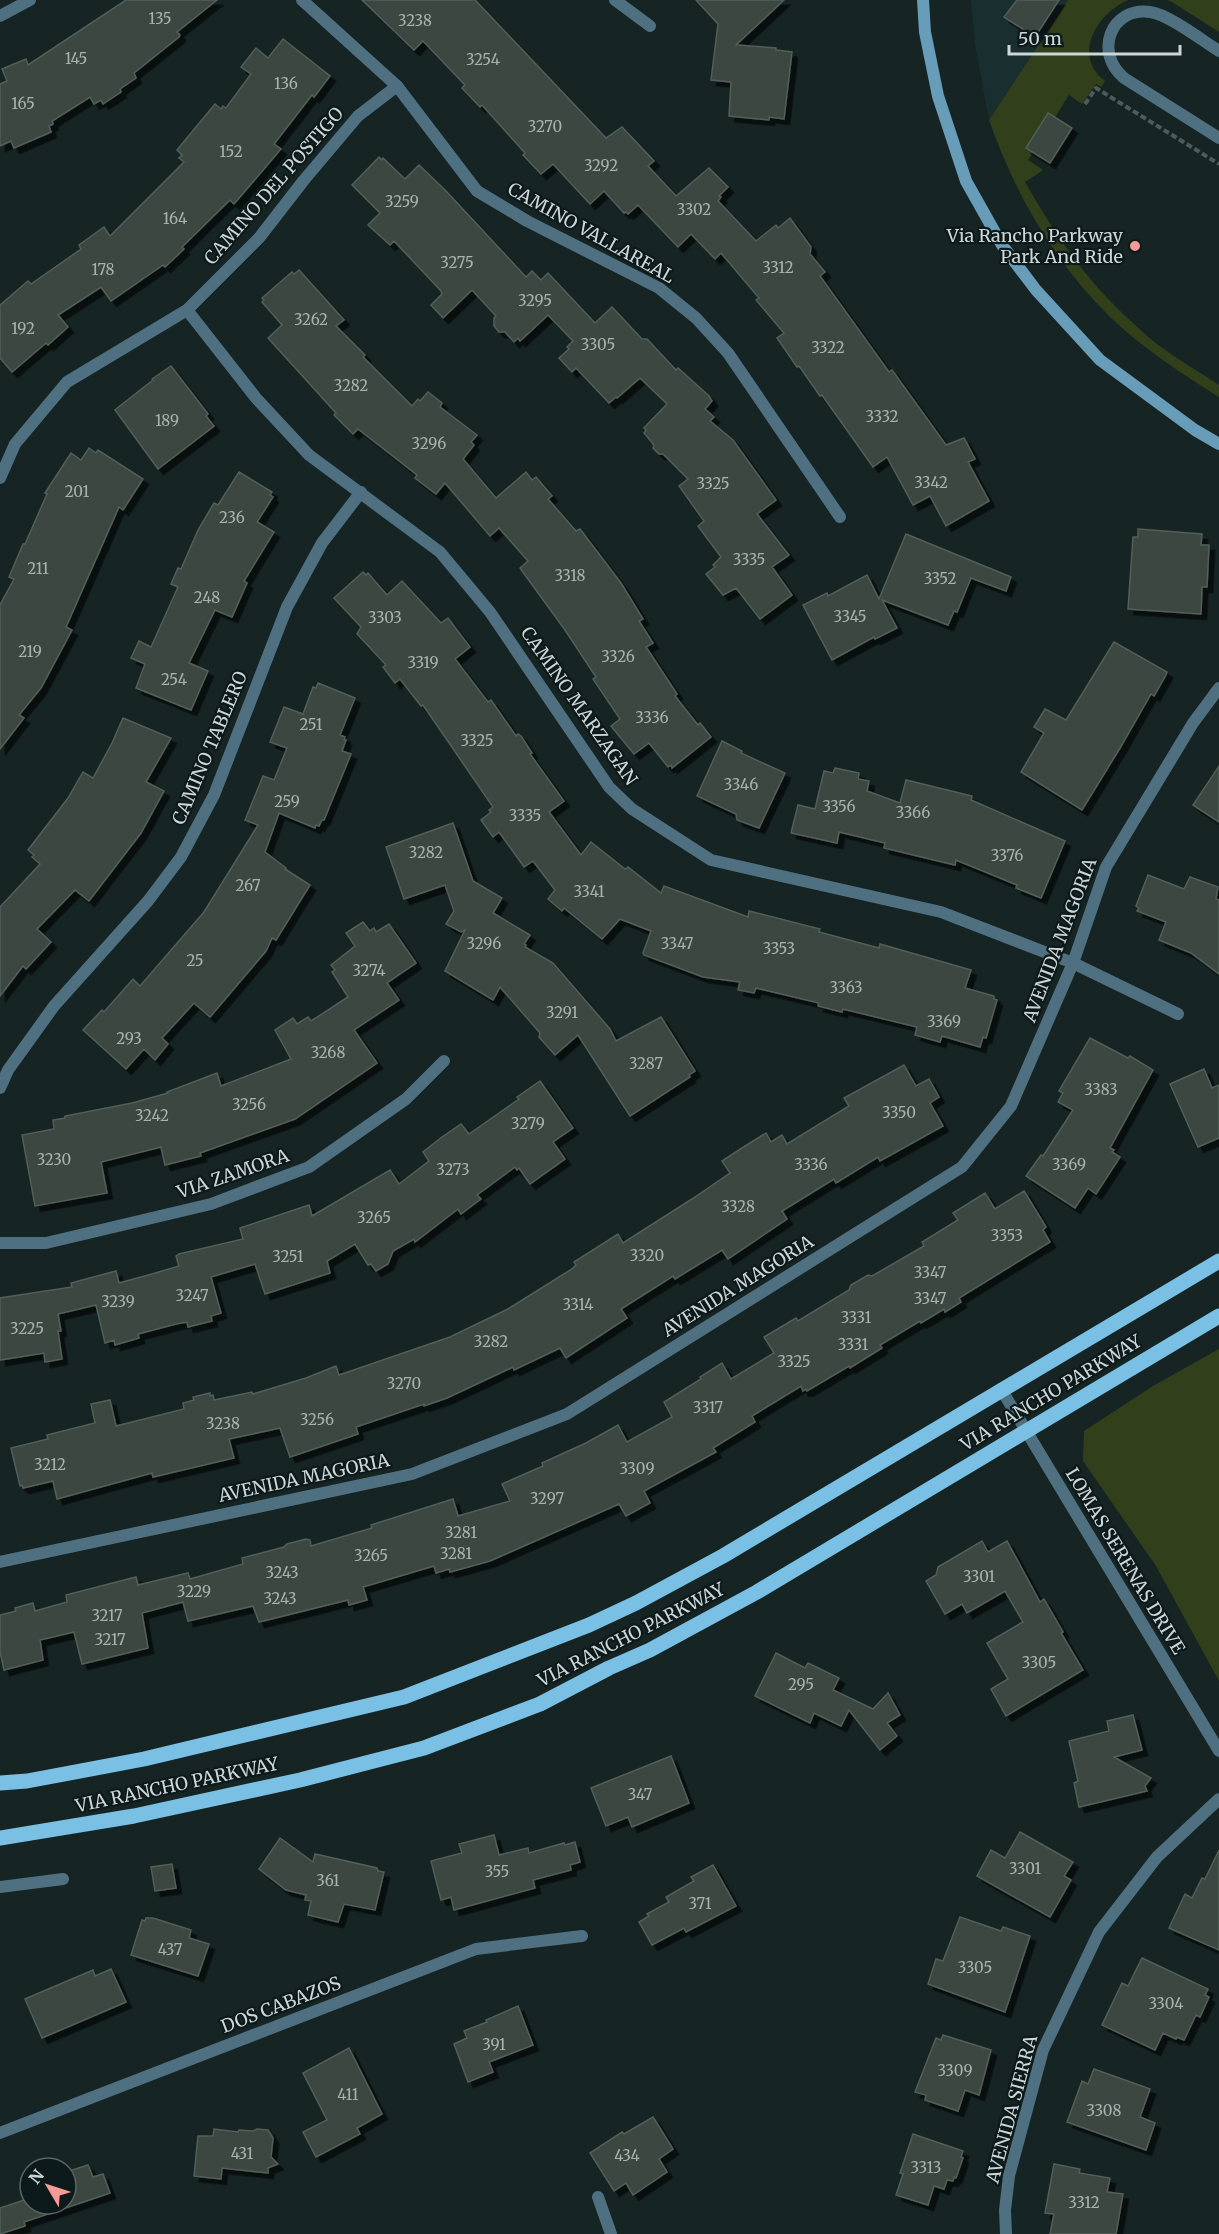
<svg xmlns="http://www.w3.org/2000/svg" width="1219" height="2234" viewBox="0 0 1219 2234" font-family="Merriweather,serif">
<defs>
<filter id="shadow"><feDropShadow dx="5.5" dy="5.5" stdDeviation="0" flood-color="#0009"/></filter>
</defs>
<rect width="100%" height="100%" fill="#162424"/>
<polygon fill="#182e2f" points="971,0 1068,0 989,120 975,45"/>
<g fill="#31401a">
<path d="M 1068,0 L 1128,0 C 1096,14 1072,56 1105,81 L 1101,87 L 1096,84 L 1082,104 L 1069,95 L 1028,160 L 1042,169 L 1042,171 L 1025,182 C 1055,235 1087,282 1133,323 C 1142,331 1151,340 1161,347 C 1180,361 1200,372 1219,385 L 1219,397 C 1181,373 1142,348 1109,316 C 1053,260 1015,194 989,120 Z"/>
<polygon points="1167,0 1219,0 1219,32 1172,2"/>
<polygon points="1219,1349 1219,1681 1156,1566 1083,1461 1084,1431 1153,1386"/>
</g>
<g fill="#3a463f" stroke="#525f58" stroke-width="1.5" filter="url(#shadow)">
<polygon points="126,0 217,0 177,32 180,35 179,37 134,73 136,78 120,89 121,92 103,104 101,100 94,104 90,97 52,121 53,124 49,126 51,132 14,148 11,141 0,146 0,84 7,81 2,69 26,59 28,65"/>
<polygon points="362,0 475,0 606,138 622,127 654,161 648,166 676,196 709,168 728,187 719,196 721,197 718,201 756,241 776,225 778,228 790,218 811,247 810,254 825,272 820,276 889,372 892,370 946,445 964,438 975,459 968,462 989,501 946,526 930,496 913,505 887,457 873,467 822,395 820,396 799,366 797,367 777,338 784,333 756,300 759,298 721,253 715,259 691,234 678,247 638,205 628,214 626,212 624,213 604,191 590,204 553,164 541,174 523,155 525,153 482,105 480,107 462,88 465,85 423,41 414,50"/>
<polygon points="696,0 784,0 736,45 776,48 776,50 792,52 784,119 769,117 769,120 729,116 731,82 711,80 718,24"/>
<polygon points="1017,0 1059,0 1035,37 1004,17"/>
<polygon points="283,39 330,76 314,97 312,95 274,144 281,149 234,204 230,200 182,247 184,249 165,267 163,265 111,301 101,287 58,315 68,327 48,345 46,343 12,372 0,358 0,305 28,281 31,284 81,249 79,245 104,227 110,236 184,162 179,158 182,155 177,150 215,104 221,109 223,106 226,108 251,74 241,67 256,48 268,58"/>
<polygon points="1048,113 1072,128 1050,163 1026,148"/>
<polygon points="379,157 382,160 383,158 405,179 419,165 446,191 526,277 532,271 541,280 548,273 595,323 612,307 642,339 647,339 676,370 678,368 709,396 712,401 705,409 714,417 710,421 733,440 776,500 757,514 789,555 772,567 792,595 760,619 736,588 723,595 706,574 715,567 713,565 721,557 698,526 704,521 679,486 688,479 663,454 659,454 653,448 654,445 644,433 646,430 644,428 667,404 640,378 617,398 616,397 609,403 576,368 572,372 559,358 569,349 567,347 573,341 548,315 520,341 518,338 514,342 505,332 499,332 494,326 494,318 496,316 472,290 443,318 431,305 442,294 441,291 394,241 390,245 368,225 380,213 352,185"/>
<polygon points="299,270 344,320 336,326 365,355 363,357 412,406 418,399 420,401 428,392 442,403 440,407 477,435 471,442 474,445 463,459 496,498 526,472 532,480 536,477 552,496 548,499 576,531 580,529 621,583 643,619 639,621 653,643 646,647 677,694 675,696 698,725 700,723 711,737 672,768 671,765 668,767 649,743 634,754 611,726 620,719 593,679 596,677 565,630 520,568 528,561 499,528 490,536 445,483 436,494 415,478 417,475 358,429 353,434 334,415 336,413 268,338 282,325 262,302 264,300 262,298 292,272 294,274"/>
<polygon points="171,366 208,414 206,416 214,426 158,469 115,410 153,380 152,379"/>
<polygon points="89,448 96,453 98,450 143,479 123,510 119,507 66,627 72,630 41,688 19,715 24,718 0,749 0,605 14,579 9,577 23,544 25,544 47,494 45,493 71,453 81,460"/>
<polygon points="239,472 272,492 270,495 273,497 257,522 274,532 244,581 247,583 232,617 215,610 189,663 208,671 191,710 136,688 145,664 131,658 139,641 151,647 178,587 171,584 178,568 181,569 198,530 214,503 218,505"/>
<polygon points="1138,529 1202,534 1201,545 1209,545 1207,587 1202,587 1201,614 1128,609 1133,537 1138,537"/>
<polygon points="906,534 1011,577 1006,591 971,578 957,612 954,611 948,625 882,600 897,628 875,639 874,637 832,660 803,605 827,593 828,596 867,575 879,599"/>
<polygon points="363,572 366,575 368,573 387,595 402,581 441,623 448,618 470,647 455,659 488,702 491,700 516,736 518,734 521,736 532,753 530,754 564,801 549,812 581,855 591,842 625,869 628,867 661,893 664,886 748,917 749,911 820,929 819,932 879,948 880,944 971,970 965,988 994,996 994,999 997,1000 986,1038 983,1037 980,1047 942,1036 940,1042 915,1035 917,1027 843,1009 842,1012 818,1006 819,1003 756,988 754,993 738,990 740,982 703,977 644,955 643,953 651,931 620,919 602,939 564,908 562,911 548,899 555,890 533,861 524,867 499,832 493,837 481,820 491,812 489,810 493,807 423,705 421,706 400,679 395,683 383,667 386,665 357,634 361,627 334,598"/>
<polygon points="1114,642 1167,672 1166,675 1154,696 1151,694 1120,748 1082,810 1021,772 1044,733 1034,727 1045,709 1066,720"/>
<polygon points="318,683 355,698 340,735 345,737 344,740 346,740 342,751 351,754 324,820 322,820 319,826 316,825 315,828 279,813 265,852 286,868 285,869 310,885 276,940 272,938 266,951 210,1017 194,1003 162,1038 168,1044 155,1060 144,1049 126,1069 83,1030 102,1010 104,1012 133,979 140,986 204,912 258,825 245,820 263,776 274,780 287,748 270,742 284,707 303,714 313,687 316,688"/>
<polygon points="123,718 171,738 146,782 164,791 141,833 89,901 75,890 37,929 51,942 26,969 23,966 0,996 0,907 40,864 32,857 34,855 28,850 68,798 83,772 93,778 112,743"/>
<polygon points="722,741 742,751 741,753 785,773 759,828 737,820 736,814 697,796"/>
<polygon points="1219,766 1219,822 1193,805"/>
<polygon points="835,768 859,773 858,779 869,781 867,791 900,803 906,780 972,796 971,800 1065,841 1041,898 1016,888 1017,885 956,860 955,865 884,848 885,843 839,832 837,843 791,833 798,805 815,809 824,771 833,773"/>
<polygon points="453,823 473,881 502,898 493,913 530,935 524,944 526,945 525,947 553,963 610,1029 616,1041 661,1017 695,1071 689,1075 690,1077 630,1116 578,1035 555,1055 539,1037 540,1033 500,987 493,1000 445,971 465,930 461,932 446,924 454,911 445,885 404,899 386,847"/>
<polygon points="1148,875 1184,889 1190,877 1218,887 1216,899 1219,900 1219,974 1191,953 1159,940 1166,922 1137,911 1139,908 1136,906"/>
<polygon points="363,922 370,931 374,928 376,932 389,924 416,963 387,983 399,1000 354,1030 377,1063 295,1119 200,1153 201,1156 165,1165 161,1147 101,1162 107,1193 35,1206 22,1135 54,1129 53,1120 65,1118 65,1116 132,1103 168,1093 167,1092 217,1073 221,1086 291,1059 275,1030 293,1018 297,1024 308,1017 311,1021 348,997 332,972 335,970 331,965 355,946 346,933"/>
<polygon points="1090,1038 1128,1058 1130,1056 1153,1070 1110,1148 1114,1150 1112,1152 1120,1157 1096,1194 1088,1188 1075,1208 1026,1176 1041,1155 1043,1156 1073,1110 1058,1102 1063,1093 1059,1091"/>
<polygon points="904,1065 916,1086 929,1079 939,1097 930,1103 943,1126 880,1161 878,1157 836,1183 834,1179 782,1211 787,1219 728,1259 722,1250 675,1279 673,1276 621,1309 627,1318 566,1358 560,1348 514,1370 513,1367 447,1398 424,1406 424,1404 356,1427 358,1434 290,1457 280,1428 229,1439 234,1458 153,1477 152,1473 57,1499 53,1481 23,1488 22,1485 20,1486 11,1448 48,1439 47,1435 95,1423 91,1404 110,1400 116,1426 184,1409 183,1403 194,1400 193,1397 210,1393 210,1396 213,1395 214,1400 252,1392 253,1394 306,1378 336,1366 339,1375 450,1337 508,1309 572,1269 576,1265 574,1262 618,1234 623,1243 692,1199 730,1173 722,1161 742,1148 766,1133 771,1142 782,1135 787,1144 849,1106 844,1098"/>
<polygon points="1204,1069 1212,1088 1219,1085 1219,1138 1198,1147 1170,1084"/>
<polygon points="540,1081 573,1128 553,1142 565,1159 530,1184 519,1168 517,1170 515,1167 477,1195 481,1199 461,1214 458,1209 415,1242 414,1239 393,1251 388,1264 376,1271 371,1264 368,1265 355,1244 327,1261 330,1273 265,1294 255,1264 211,1277 221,1313 211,1316 212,1321 188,1327 187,1322 176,1324 138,1334 139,1338 115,1345 114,1340 105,1343 96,1305 58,1314 61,1331 58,1331 62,1359 45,1362 44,1353 0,1360 0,1298 72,1287 71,1283 116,1271 119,1283 152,1274 179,1266 176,1256 179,1254 243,1239 240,1228 309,1205 312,1216 390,1170 399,1184 429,1161 423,1152 442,1137 461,1124 469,1134 519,1099 517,1097"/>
<polygon points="1024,1191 1046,1227 1043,1230 1050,1242 959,1298 961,1302 945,1312 944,1309 921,1323 920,1321 880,1345 882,1348 850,1368 849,1366 807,1391 806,1389 803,1391 801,1386 752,1416 755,1422 713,1448 716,1452 644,1491 650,1503 626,1516 619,1504 490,1561 450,1572 449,1569 436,1573 434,1566 363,1587 367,1600 349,1605 348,1600 259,1622 253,1606 188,1621 183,1602 142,1613 148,1648 82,1664 74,1632 40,1640 43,1660 4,1670 0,1652 0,1615 16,1611 15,1608 33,1603 35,1611 67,1602 66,1595 136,1577 138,1585 188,1573 190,1579 243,1564 242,1558 284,1547 287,1544 306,1539 310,1540 311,1546 372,1528 371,1525 453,1499 458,1516 510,1501 502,1484 543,1466 542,1463 586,1443 618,1425 627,1442 672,1417 664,1402 701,1379 700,1377 722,1363 731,1379 774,1353 764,1337 796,1318 798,1321 849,1290 851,1285 868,1275 872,1276 924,1246 922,1242 958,1220 953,1213 985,1193 995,1209"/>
<polygon points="982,1541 988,1552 1007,1541 1040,1602 1044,1599 1063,1632 1061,1633 1083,1670 1006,1716 991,1689 1008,1679 987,1643 1023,1622 1005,1591 967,1613 962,1604 945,1614 926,1581 936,1575 938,1567"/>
<polygon points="776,1653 805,1668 808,1663 839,1678 833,1690 873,1709 888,1693 900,1715 887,1723 897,1736 880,1750 849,1710 841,1726 814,1713 810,1723 755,1696"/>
<polygon points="1133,1715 1142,1750 1114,1757 1151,1778 1145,1786 1147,1791 1079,1807 1074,1783 1078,1781 1069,1741 1109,1731 1107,1721"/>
<polygon points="671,1756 689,1803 632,1827 628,1817 606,1826 591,1788"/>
<polygon points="1020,1832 1073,1862 1064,1876 1071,1880 1050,1917 977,1876 991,1850 1005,1858"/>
<polygon points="494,1835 499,1855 528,1848 529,1853 564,1843 565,1845 575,1842 580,1862 570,1865 571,1870 533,1880 535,1888 454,1910 451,1897 441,1900 431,1861 462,1853 459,1844"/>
<polygon points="280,1838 313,1862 315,1854 377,1868 378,1871 384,1872 375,1910 344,1904 338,1922 308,1915 311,1901 305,1900 306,1895 286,1890 259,1869"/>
<polygon points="1219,1850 1219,1950 1169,1928 1185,1894 1192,1898 1202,1878 1205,1879"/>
<polygon points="172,1864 176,1888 155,1891 151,1867"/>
<polygon points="713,1865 736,1906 686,1932 684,1928 652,1945 639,1922 649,1916 647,1914 669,1902 666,1897 694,1881 691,1877"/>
<polygon points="960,1917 1001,1931 1003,1927 1030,1936 1005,2012 928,1984 936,1959 943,1961"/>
<polygon points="146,1918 153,1918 191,1930 189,1938 209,1944 198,1976 131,1955 142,1920 145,1921"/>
<polygon points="1142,1958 1208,1989 1205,1995 1209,1997 1200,2017 1196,2015 1184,2040 1177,2037 1176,2039 1163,2033 1155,2050 1102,2025 1122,1983 1128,1986"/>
<polygon points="111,1969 126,2002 42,2038 25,1999 93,1970 95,1976"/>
<polygon points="518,2006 533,2045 489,2062 493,2072 468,2082 454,2044 467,2038 464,2031 487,2022 486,2020"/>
<polygon points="943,2035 991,2050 979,2095 965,2090 958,2111 925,2100 926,2095 915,2092 936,2038 941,2040"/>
<polygon points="349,2048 382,2114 357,2128 360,2134 316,2157 303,2132 327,2120 303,2073"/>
<polygon points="1094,2069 1150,2089 1140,2117 1155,2123 1146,2150 1067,2122 1082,2081 1088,2084"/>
<polygon points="653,2117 673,2149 659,2159 667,2172 633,2195 626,2183 614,2191 590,2153 622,2132 624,2134"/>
<polygon points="214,2129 238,2132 239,2130 253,2131 257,2129 268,2130 273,2138 271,2157 278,2164 268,2168 268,2173 222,2168 221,2179 194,2176 198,2136 213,2136"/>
<polygon points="913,2134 963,2151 961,2157 963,2158 956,2178 954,2177 953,2181 947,2180 944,2189 934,2186 928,2205 896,2195 903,2174 900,2173"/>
<polygon points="1054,2164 1080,2169 1079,2173 1110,2178 1107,2192 1123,2194 1116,2234 1050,2234 1054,2214 1045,2213"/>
<polygon points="88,2165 93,2177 103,2174 110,2193 24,2222 25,2226 0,2234 0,2208 30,2198 30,2204 66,2204 66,2172"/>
</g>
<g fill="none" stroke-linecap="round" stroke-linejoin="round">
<polyline stroke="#4f5b5b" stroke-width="4" stroke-dasharray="6 3" stroke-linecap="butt" points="1085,104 1096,88 1219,164"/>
<g stroke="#4f7081" stroke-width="12">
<path d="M 1219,51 C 1203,41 1168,14 1150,12 C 1110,7 1094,53 1124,78 L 1219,138"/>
<polyline points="0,1887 63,1879"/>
<polyline points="598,2197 611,2234"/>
</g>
<g stroke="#4f7081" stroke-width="12">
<polyline points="302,0 397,86 477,191 527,221 659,288 696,318 728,353 840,517"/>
<polyline points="615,0 650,26"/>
<polyline points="0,16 30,0"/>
<polyline points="187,310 256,398 309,455 440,552 490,612 609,787 632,809 711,860 941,912 1073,963 1178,1014"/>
<polyline points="0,478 15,444 67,382 187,310 259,238 304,180 358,116 397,86"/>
<polyline points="0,1088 8,1070 54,1006 148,901 181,857 214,795 287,607 322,543 361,492"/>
<polyline points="0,1243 46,1243 211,1204 309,1167 406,1099 444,1061"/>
<polyline points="1001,1389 1219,1751"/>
<polyline points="0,1562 412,1474 567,1414 962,1167 1011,1106 1073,963 1106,867 1193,723 1219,688"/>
<polyline points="0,2133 476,1949 582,1936"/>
<polyline points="1006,2234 1005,2210 1009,2176 1043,2050 1099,1932 1157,1857 1219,1799"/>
</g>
<polyline stroke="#679db9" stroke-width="12" points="923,0 925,32 938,96 966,181 1002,245 1036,290 1100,360 1195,430 1219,444"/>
<g stroke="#79c0e4" stroke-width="15">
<polyline points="0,1783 27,1781 144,1759 404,1697 589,1625 636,1603 723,1556 1219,1261"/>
<polyline points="0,1838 134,1816 300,1780 424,1748 540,1704 609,1668 650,1650 757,1592 1219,1316"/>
</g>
</g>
<circle fill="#f59b97" stroke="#0d1a1b" stroke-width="2" cx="1135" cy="246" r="6"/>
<g text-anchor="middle" stroke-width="4.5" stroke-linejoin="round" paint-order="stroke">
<g font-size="15" fill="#a9b2b0">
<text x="160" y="24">135</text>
<text x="415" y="26">3238</text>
<text x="76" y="64">145</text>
<text x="483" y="65">3254</text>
<text x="286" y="89">136</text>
<text x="23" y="109">165</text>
<text x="545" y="132">3270</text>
<text x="231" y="157">152</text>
<text x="601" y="171">3292</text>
<text x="402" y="207">3259</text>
<text x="694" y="215">3302</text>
<text x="175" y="224">164</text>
<text x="457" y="268">3275</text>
<text x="778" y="273">3312</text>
<text x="103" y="275">178</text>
<text x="535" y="306">3295</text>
<text x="311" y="325">3262</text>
<text x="23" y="334">192</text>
<text x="598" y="350">3305</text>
<text x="828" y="353">3322</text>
<text x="351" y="391">3282</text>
<text x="882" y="422">3332</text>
<text x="167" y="426">189</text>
<text x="429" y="449">3296</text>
<text x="931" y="488">3342</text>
<text x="713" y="489">3325</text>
<text x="77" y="497">201</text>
<text x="232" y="523">236</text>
<text x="749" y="565">3335</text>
<text x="38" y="574">211</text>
<text x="570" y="581">3318</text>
<text x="940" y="584">3352</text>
<text x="207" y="603">248</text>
<text x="850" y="622">3345</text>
<text x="385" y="623">3303</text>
<text x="30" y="657">219</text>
<text x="618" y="662">3326</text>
<text x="423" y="668">3319</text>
<text x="174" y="685">254</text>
<text x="652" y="723">3336</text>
<text x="311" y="730">251</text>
<text x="477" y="746">3325</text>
<text x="741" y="790">3346</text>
<text x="287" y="807">259</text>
<text x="839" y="812">3356</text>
<text x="913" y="818">3366</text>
<text x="525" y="821">3335</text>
<text x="426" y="858">3282</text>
<text x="1007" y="861">3376</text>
<text x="248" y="891">267</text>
<text x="589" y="897">3341</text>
<text x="484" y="949">3296</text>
<text x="677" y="949">3347</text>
<text x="779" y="954">3353</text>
<text x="195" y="966">25</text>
<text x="369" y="976">3274</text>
<text x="846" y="993">3363</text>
<text x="562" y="1018">3291</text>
<text x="944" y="1027">3369</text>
<text x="129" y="1044">293</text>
<text x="328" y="1058">3268</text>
<text x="646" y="1069">3287</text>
<text x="1101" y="1095">3383</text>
<text x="249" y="1110">3256</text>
<text x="899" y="1118">3350</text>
<text x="152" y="1121">3242</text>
<text x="528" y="1129">3279</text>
<text x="54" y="1165">3230</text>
<text x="811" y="1170">3336</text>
<text x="1069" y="1170">3369</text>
<text x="453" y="1175">3273</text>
<text x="738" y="1212">3328</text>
<text x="374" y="1223">3265</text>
<text x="1007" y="1241">3353</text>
<text x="647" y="1261">3320</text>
<text x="288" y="1262">3251</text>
<text x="930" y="1278">3347</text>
<text x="192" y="1301">3247</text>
<text x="930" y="1304">3347</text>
<text x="118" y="1307">3239</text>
<text x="578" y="1310">3314</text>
<text x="856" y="1323">3331</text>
<text x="27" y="1334">3225</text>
<text x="491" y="1347">3282</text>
<text x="853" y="1350">3331</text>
<text x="794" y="1367">3325</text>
<text x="404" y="1389">3270</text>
<text x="708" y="1413">3317</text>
<text x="317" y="1425">3256</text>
<text x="223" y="1429">3238</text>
<text x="50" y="1470">3212</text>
<text x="637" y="1474">3309</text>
<text x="547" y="1504">3297</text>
<text x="461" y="1538">3281</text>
<text x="456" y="1559">3281</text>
<text x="371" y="1561">3265</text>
<text x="282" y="1578">3243</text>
<text x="979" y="1582">3301</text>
<text x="194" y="1597">3229</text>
<text x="280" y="1604">3243</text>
<text x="107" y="1621">3217</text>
<text x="110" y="1645">3217</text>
<text x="1039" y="1668">3305</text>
<text x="801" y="1690">295</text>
<text x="640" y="1800">347</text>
<text x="1025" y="1874">3301</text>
<text x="497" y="1877">355</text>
<text x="328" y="1886">361</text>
<text x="700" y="1909">371</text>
<text x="170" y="1955">437</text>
<text x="975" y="1973">3305</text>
<text x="1166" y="2009">3304</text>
<text x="494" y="2050">391</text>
<text x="955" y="2076">3309</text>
<text x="348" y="2100">411</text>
<text x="1104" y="2116">3308</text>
<text x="242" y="2159">431</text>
<text x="627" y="2161">434</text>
<text x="926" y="2173">3313</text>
<text x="1084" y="2208">3312</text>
</g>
<g font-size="18" fill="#ced6d6" stroke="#0d1a1b">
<text transform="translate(274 186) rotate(-49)" y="6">CAMINO DEL POSTIGO</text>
<text transform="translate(591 233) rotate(29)" y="6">CAMINO VALLAREAL</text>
<text transform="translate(579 706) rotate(55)" y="6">CAMINO MARZAGAN</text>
<text transform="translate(210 748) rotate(-67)" y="6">CAMINO TABLERO</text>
<text transform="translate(1060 940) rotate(-69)" y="6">AVENIDA MAGORIA</text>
<text transform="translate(233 1174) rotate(-19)" y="6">VIA ZAMORA</text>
<text transform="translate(738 1286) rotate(-32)" y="6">AVENIDA MAGORIA</text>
<text transform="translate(1051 1393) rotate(-31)" y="6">VIA RANCHO PARKWAY</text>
<text transform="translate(304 1478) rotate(-12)" y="6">AVENIDA MAGORIA</text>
<text transform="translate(1125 1561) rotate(59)" y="6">LOMAS SERENAS DRIVE</text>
<text transform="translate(631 1635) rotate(-27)" y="6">VIA RANCHO PARKWAY</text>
<text transform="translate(177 1785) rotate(-12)" y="6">VIA RANCHO PARKWAY</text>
<text transform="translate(281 2005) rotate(-21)" y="6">DOS CABAZOS</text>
<text transform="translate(1012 2109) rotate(-75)" y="6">AVENIDA SIERRA</text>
</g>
<g font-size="18" fill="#ced6d6" stroke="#0d1a1b" text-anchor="end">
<text x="1123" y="242">Via Rancho Parkway<tspan x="1123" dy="21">Park And Ride</tspan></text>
</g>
</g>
<g transform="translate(48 2186) rotate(309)"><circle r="28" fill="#0d1a1b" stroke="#5a6566" stroke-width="1.5"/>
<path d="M0-4.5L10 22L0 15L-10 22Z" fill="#f59b97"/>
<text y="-9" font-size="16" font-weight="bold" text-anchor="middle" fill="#ced6d6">N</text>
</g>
<path d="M1009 45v9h171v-9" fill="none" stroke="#ced6d6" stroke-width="3"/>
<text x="1018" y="45" font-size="18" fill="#ced6d6" stroke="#0d1a1b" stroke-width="4.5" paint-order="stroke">50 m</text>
</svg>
